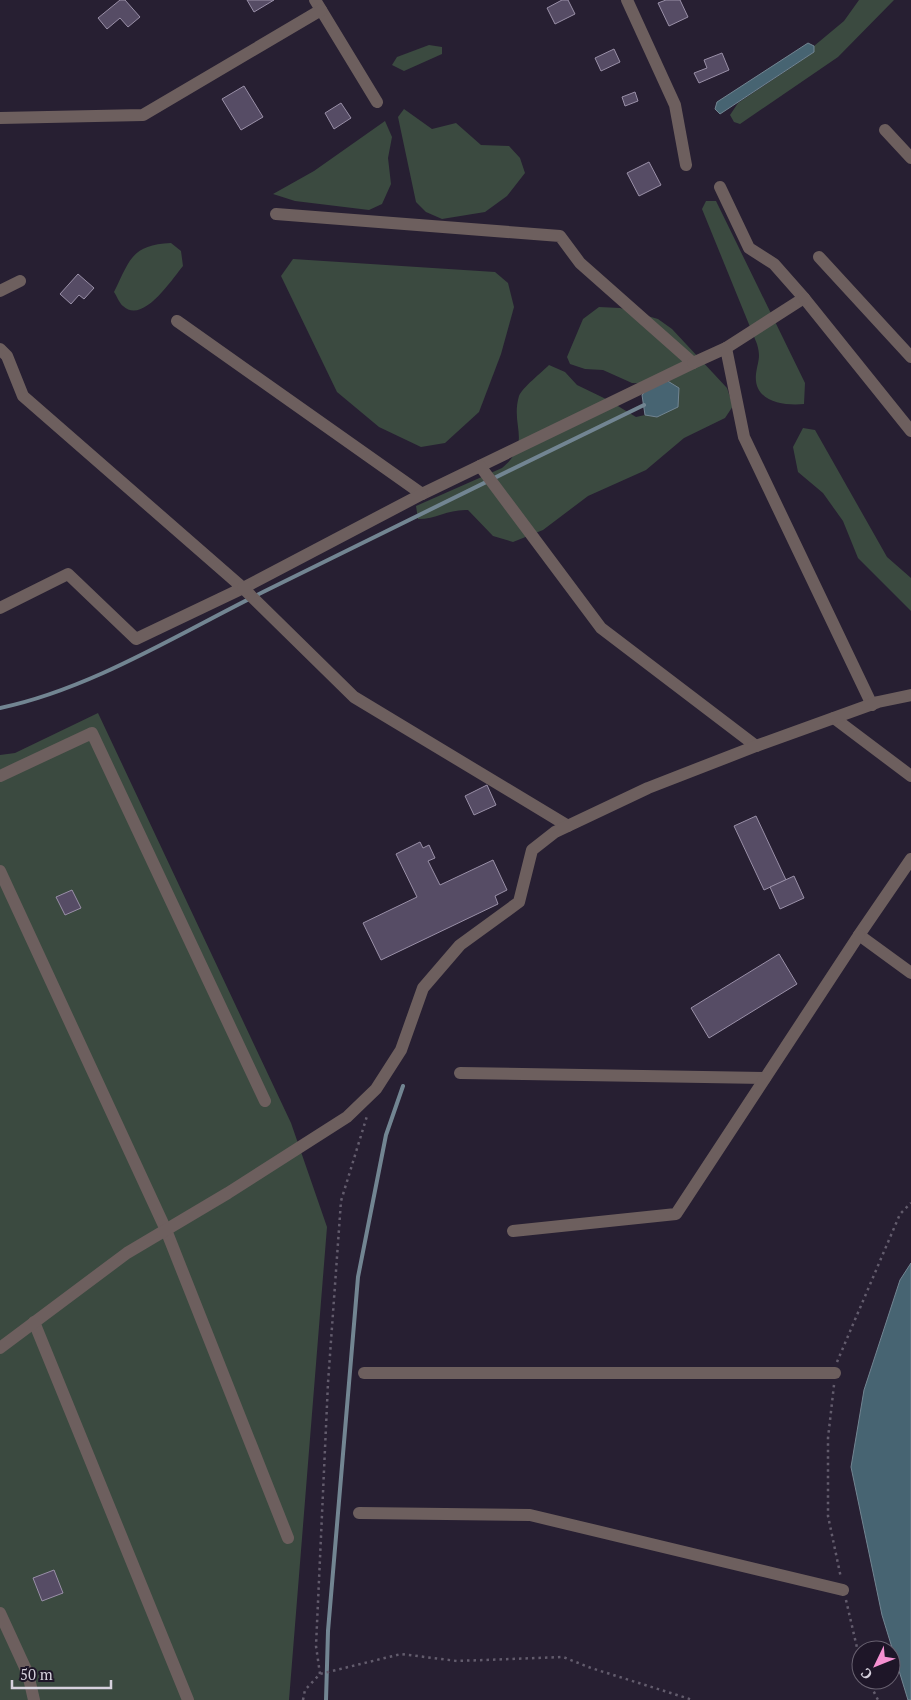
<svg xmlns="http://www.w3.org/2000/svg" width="911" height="1700" viewBox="0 0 911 1700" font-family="'PT Serif',serif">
<rect width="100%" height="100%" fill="#271f32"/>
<g fill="#3b4a40">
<polygon points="859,0 894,0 838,57 740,124 734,122 730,115 738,103 814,52 814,46 844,21"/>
<polygon points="429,45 442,47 442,54 404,71 392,65 397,57"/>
<polygon points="404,109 432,129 456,123 481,145 509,146 520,158 525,173 507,196 485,212 442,219 426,212 416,202 398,117"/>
<polygon points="385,121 392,137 388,158 391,184 382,204 369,210 295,201 273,194 314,171"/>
<path d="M 706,201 L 716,201 L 805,383 L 804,404 C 784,406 753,402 756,374 C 758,360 761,358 757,344 L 702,209 Z"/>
<path d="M 171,243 L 181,251 L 183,266 C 172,279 143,325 123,306 C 119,303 117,296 114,292 C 130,260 131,245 171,243 Z"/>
<polygon points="293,259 495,272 508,283 514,307 501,354 479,412 445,443 421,447 379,427 337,392 281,276"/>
<path d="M 599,307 L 620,308 L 658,319 L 672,329 L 727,388 L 733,406 L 725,418 L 684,438 L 646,470 L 588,496 L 543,530 L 513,542 L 493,536 L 468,510 C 448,509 437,519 418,519 L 416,506 L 502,468 C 533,442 510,427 519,396 C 522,388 542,372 549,365 L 565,372 L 577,385 L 608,400 L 636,417 L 645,415 L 657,417 L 653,384 L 632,383 L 603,370 L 585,369 L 570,364 L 567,357 L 583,319 Z"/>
<polygon points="803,428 815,430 887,557 911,578 911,611 858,558 843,521 823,493 798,472 793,447"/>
<polygon points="98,713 291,1123 327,1227 289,1700 0,1700 0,755 15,753"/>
</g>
<g fill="#476472" stroke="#728592">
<polygon points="808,43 814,46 814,52 720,114 715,109 717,102"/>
<polygon points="666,380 679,388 678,407 657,417 645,415 642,395 653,384"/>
<polygon points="911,1263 911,1700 908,1700 882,1615 851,1467 864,1390 900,1280"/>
</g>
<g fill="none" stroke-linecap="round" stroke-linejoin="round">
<g stroke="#728592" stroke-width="4">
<path d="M 0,708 C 91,689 180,633 263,592 C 389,529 517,467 644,405"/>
<polyline points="326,1700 328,1631 358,1277 386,1135 403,1086"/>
</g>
</g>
<g fill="#564c65" stroke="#9a90a8">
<polygon points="120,0 125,0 140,17 128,27 120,18 107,29 98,18"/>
<polygon points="247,0 274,0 254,12"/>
<polygon points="562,0 568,0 575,14 555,24 547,8"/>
<polygon points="666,0 680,0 688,17 669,26 658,3"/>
<polygon points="614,49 620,62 601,71 595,58"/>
<polygon points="722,53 729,70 699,83 694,73 707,68 704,60"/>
<polygon points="244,86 263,117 241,130 222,99"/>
<polygon points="635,92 638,101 625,106 622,97"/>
<polygon points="341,103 351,118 334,129 325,113"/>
<polygon points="649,162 661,185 639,196 627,173"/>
<polygon points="78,274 94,288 84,299 79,295 71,304 60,294"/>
<polygon points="487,785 496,805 474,815 465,796"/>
<polygon points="756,816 786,880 764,890 734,826"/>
<polygon points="420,842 423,848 429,845 435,858 428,861 440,885 493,860 507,890 495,896 498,904 381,960 363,923 417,897 396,854"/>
<polygon points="794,876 804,898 780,909 770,887"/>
<polygon points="72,890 81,908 65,915 56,897"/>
<polygon points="779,954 797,984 709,1038 691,1008"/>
<polygon points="54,1570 63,1593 42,1601 33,1578"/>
</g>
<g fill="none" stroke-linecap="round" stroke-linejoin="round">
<g stroke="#635c6d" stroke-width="2.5" stroke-dasharray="2.5 4" stroke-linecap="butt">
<polyline points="837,1362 900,1214 911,1203"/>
<polyline points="834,1385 828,1438 828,1516 841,1578"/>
<polyline points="846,1600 861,1665"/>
<polyline points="320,1674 316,1646 328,1383 341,1201 367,1116"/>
<polyline points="868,1680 878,1700"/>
<polyline points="303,1700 305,1690 320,1674 401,1654 457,1661 563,1657 591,1668 693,1700"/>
</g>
<g stroke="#6d5f5e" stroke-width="12">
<polyline points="315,0 377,102"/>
<polyline points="627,0 675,105 686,165"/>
<polyline points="0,118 143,115 321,10"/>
<polyline points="885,130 911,158"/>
<polyline points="720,187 749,248 774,264 804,298 726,348"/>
<polyline points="276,214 560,236 580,263 693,363 480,466"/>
<polyline points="819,257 911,357"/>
<polyline points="0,291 20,281"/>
<polyline points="804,298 911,431"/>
<polyline points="177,321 422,494 480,466 601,628 756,746"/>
<polyline points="0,349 7,356 23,396 243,588 136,639 68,574 0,608"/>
<polyline points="693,363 726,348 744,437 872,705"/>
<polyline points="422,494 243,588 354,697 568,826"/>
<polyline points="834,718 911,776"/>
<polyline points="0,776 92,733 265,1101"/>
<polyline points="911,859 859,935 911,973"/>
<polyline points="0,871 166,1230 288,1538"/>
<polyline points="460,1073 765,1078"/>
<polyline points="513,1231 676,1214 859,935"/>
<polyline points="34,1322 188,1700"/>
<polyline points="0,1348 127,1253 228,1193 347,1117 376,1089 401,1050 423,988 460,945 519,902 532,850 555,832 648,788 756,746 878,702 911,695"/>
<polyline points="364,1373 835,1373"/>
<polyline points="359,1513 530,1515 843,1590"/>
<polyline points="0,1613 28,1674 34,1700"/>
</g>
</g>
<g transform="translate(876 1665) rotate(227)"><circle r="24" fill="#1e1628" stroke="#686170"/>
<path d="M0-4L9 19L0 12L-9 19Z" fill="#f590d1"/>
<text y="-8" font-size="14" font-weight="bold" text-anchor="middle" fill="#d6d1dd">С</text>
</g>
<path d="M12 1680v8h99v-8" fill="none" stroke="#d6d1dd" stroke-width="2.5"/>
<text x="20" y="1680" font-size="15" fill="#d6d1dd" stroke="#1e1628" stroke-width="4" paint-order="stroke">50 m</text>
</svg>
